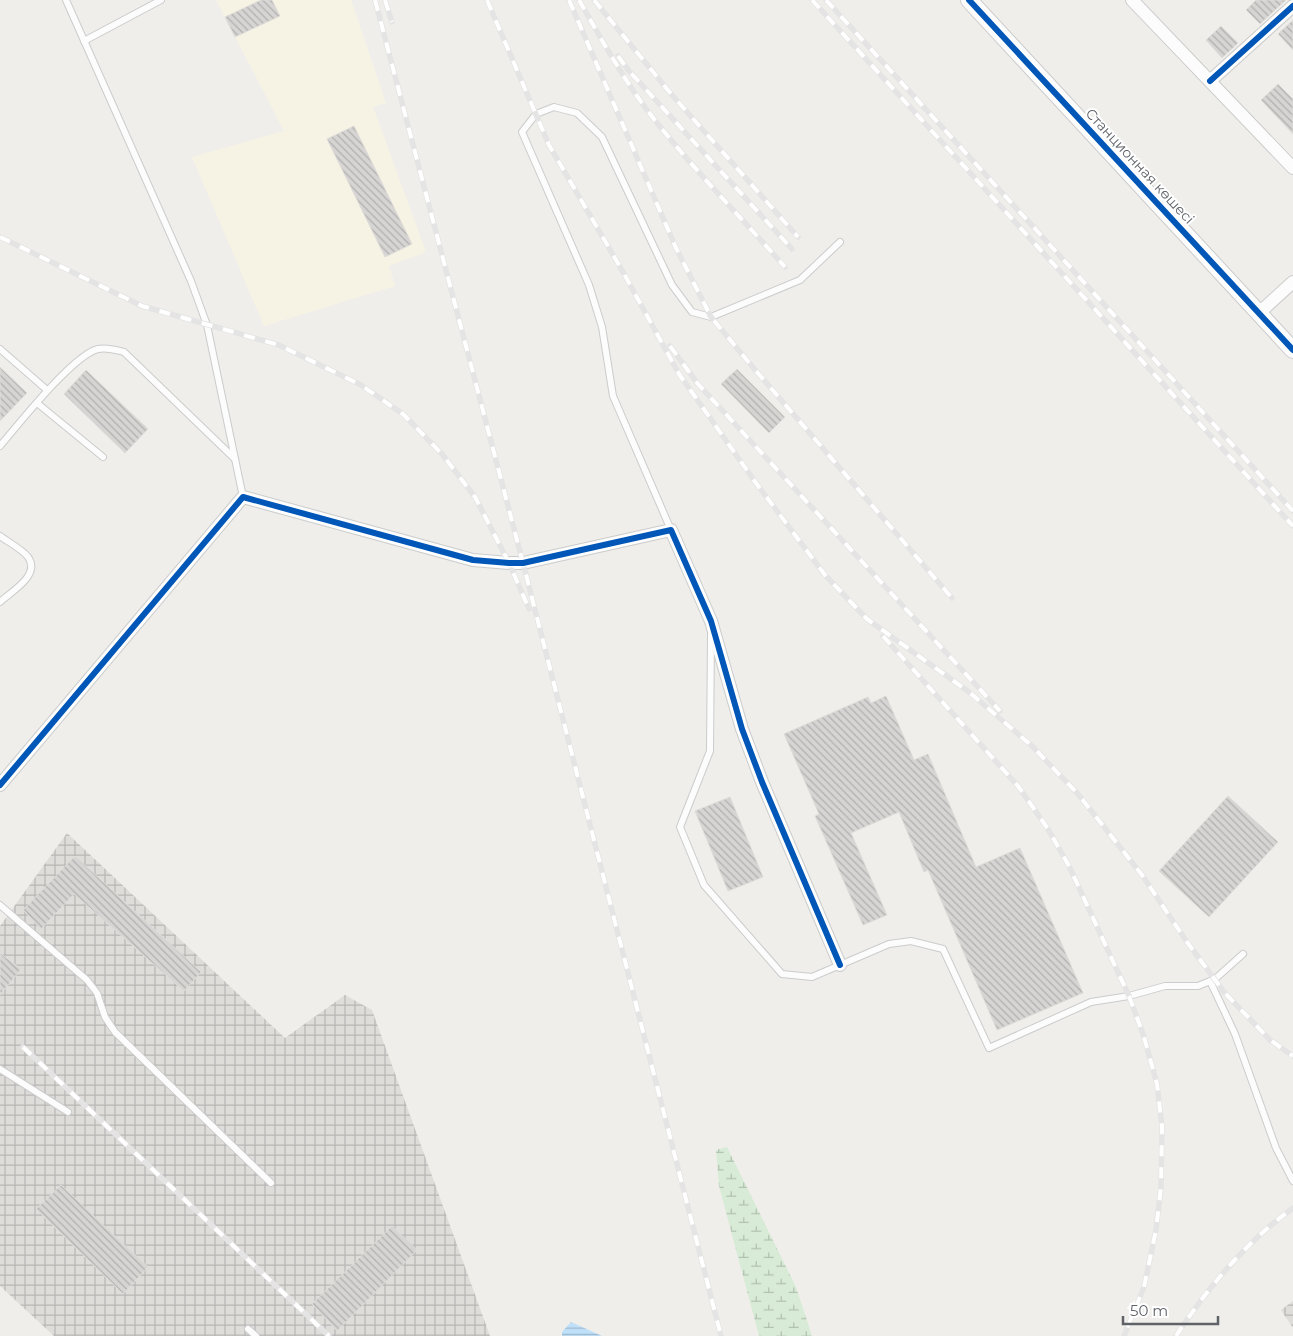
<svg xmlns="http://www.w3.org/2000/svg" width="1293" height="1336" viewBox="0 0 1293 1336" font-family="Montserrat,sans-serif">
<defs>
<pattern id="industrial-grid" width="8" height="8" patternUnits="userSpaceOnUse" patternTransform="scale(1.25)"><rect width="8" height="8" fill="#dfddda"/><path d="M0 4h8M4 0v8" fill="none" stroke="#b8b7b5"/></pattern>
<pattern id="wetland-marsh" width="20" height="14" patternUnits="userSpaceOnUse" patternTransform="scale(1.25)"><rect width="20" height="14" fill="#d8ebd6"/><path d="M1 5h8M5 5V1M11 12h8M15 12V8" fill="none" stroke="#b2c2b1"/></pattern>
<pattern id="water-rules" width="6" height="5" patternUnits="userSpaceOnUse" patternTransform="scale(1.25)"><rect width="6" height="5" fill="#bfe0f9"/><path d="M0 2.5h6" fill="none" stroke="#9eb9cd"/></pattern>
<pattern id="building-back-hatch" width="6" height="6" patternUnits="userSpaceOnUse" patternTransform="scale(1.25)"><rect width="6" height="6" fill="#d6d5d3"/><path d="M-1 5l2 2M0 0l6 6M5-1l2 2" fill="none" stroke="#b1b0af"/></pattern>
</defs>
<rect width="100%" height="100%" fill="#efeeea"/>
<polygon fill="#f7f3e4" points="216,0 351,0 386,103 373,107 426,252 389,266 395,286 264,326 192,157 284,131"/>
<g fill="url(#industrial-grid)">
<polygon points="67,833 285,1038 345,995 372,1010 490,1336 54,1336 0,1286 0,926"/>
<polygon points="1293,1301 1293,1328 1281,1310"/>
</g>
<polygon fill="url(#wetland-marsh)" points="727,1147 796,1287 812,1336 759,1336 719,1186 716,1150"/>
<polygon fill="url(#water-rules)" points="571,1322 602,1336 562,1336 562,1332"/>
<g fill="url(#building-back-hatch)" stroke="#deddd9">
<polygon points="261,0 272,0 280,16 235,37 225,17"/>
<polygon points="1256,0 1286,0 1260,24 1246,10"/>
<polygon points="1293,20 1293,50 1278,34"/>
<polygon points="1221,26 1238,43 1222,58 1206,40"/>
<polygon points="1278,84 1293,99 1293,134 1261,100"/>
<polygon points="354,126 412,244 385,257 327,139"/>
<polygon points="0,367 27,393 0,421"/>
<polygon points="737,369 785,417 769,433 721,384"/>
<polygon points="86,370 148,429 125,453 64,394"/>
<polygon points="886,696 914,760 928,754 976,867 1020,848 1083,993 997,1030 928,870 924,872 899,812 851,833 887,915 863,925 815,816 819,814 784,734 868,697 871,703"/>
<polygon points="1228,796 1278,842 1209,917 1159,871"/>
<polygon points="730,797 763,877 728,891 695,811"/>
<polygon points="75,856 201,972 184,991 74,894 41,929 23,910"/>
<polygon points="0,953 21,969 0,995"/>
<polygon points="61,1185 148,1267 123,1294 36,1209"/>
<polygon points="392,1226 417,1250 337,1331 312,1304"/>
</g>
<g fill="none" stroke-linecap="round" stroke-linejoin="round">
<defs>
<g id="service">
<polyline points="66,0 191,281 207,325 243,497"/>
<polyline points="84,41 161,0"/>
<polyline points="0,349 47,390"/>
<polyline points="37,403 103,457"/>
<path d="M 0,446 C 18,425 73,355 98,349 C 107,347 116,350 124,352 L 235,459"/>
<polyline points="671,530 613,396 602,327 589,285 522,132 536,114 554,107 577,113 602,137 672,285 692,312 711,317 800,280 840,242"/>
<path d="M 0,536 C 8,542 22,549 28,557 C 41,575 12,591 0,602"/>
<polyline points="711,635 710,751 680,827 704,885 782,974 812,977 889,944 911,941 943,949 989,1048 1091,1002 1129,996 1165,986 1198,986 1215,979 1243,954"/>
<polyline points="0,905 87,980 97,993 105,1017 115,1032 271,1183"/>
<polyline points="1210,981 1235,1034 1276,1148 1293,1181"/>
<polyline points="0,1069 68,1112"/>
<polyline points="248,1329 256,1336"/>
</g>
<g id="minor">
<polyline points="1132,0 1293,168"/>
<polyline points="1210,81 1293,6"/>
<polyline points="1259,313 1293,282"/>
<polyline points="0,785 243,497 473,560 509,563 523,563 671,530 711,621 742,729 762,782 840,965"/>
</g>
<polyline id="tertiary" points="969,0 1293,350"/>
</defs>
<use href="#service" stroke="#cbcccc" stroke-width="8"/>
<use href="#minor" stroke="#cbcccc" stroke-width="14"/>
<use href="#tertiary" stroke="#cbcccc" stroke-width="18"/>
<use href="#service" stroke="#fdfcfc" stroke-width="6"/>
<use href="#minor" stroke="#fdfcfc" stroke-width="12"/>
<use href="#tertiary" stroke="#fdfcfc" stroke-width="16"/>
<defs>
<g id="rail">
<polyline points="375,0 523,563 721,1336"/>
<polyline points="385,0 392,22"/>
<polyline points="487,0 549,145 623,272 679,374 756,483 825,575 867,619 969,692 1032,746 1078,794 1142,875 1187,942 1224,992 1270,1040 1293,1056"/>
<polyline points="569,0 676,248 711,317 751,365 952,598"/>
<path d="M 579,0 C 600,37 621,75 647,110 C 689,165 739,215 785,267"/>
<polyline points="594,0 672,95 798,237"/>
<polyline points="812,0 1293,526"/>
<polyline points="826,0 1293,511"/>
<polyline points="618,56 629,71 792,249"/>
<polyline points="0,237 142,306 279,345 361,385 403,414 442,454 475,497 509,563 529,609"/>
<polyline points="670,346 698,384 1000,711"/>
<polyline points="883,636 1018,786 1048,829 1069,866 1129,996 1144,1037 1157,1084 1162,1127 1161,1187 1156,1230 1144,1287 1124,1336"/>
<polyline points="23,1047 329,1336"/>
<path d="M 1176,1336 C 1208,1287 1246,1242 1293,1208"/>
</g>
</defs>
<use href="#rail" stroke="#e4e4e4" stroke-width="5.5"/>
<use href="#rail" stroke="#fff" stroke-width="4" stroke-dasharray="11" stroke-linecap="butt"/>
<defs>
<g id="cycleway">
<polyline points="969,0 1293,350"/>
<polyline points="1210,81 1293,6"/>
<polyline points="0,785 243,497 473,560 509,563 523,563 671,530 711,621 742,729 762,782 840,965"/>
</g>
</defs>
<use href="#cycleway" stroke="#fff" stroke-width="9"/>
<use href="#cycleway" stroke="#0057b8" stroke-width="6"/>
</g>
<g text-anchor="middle" stroke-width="4" stroke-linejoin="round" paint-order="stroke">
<g font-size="14" fill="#5f6368" stroke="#fff">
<text transform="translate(1140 166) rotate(47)" y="5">Станционная көшесі</text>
</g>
</g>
<path d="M1123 1316v8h95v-8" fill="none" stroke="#5f6368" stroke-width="2.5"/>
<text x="1130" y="1316" font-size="15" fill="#5f6368" stroke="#ffffff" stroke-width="4" paint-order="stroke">50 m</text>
</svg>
